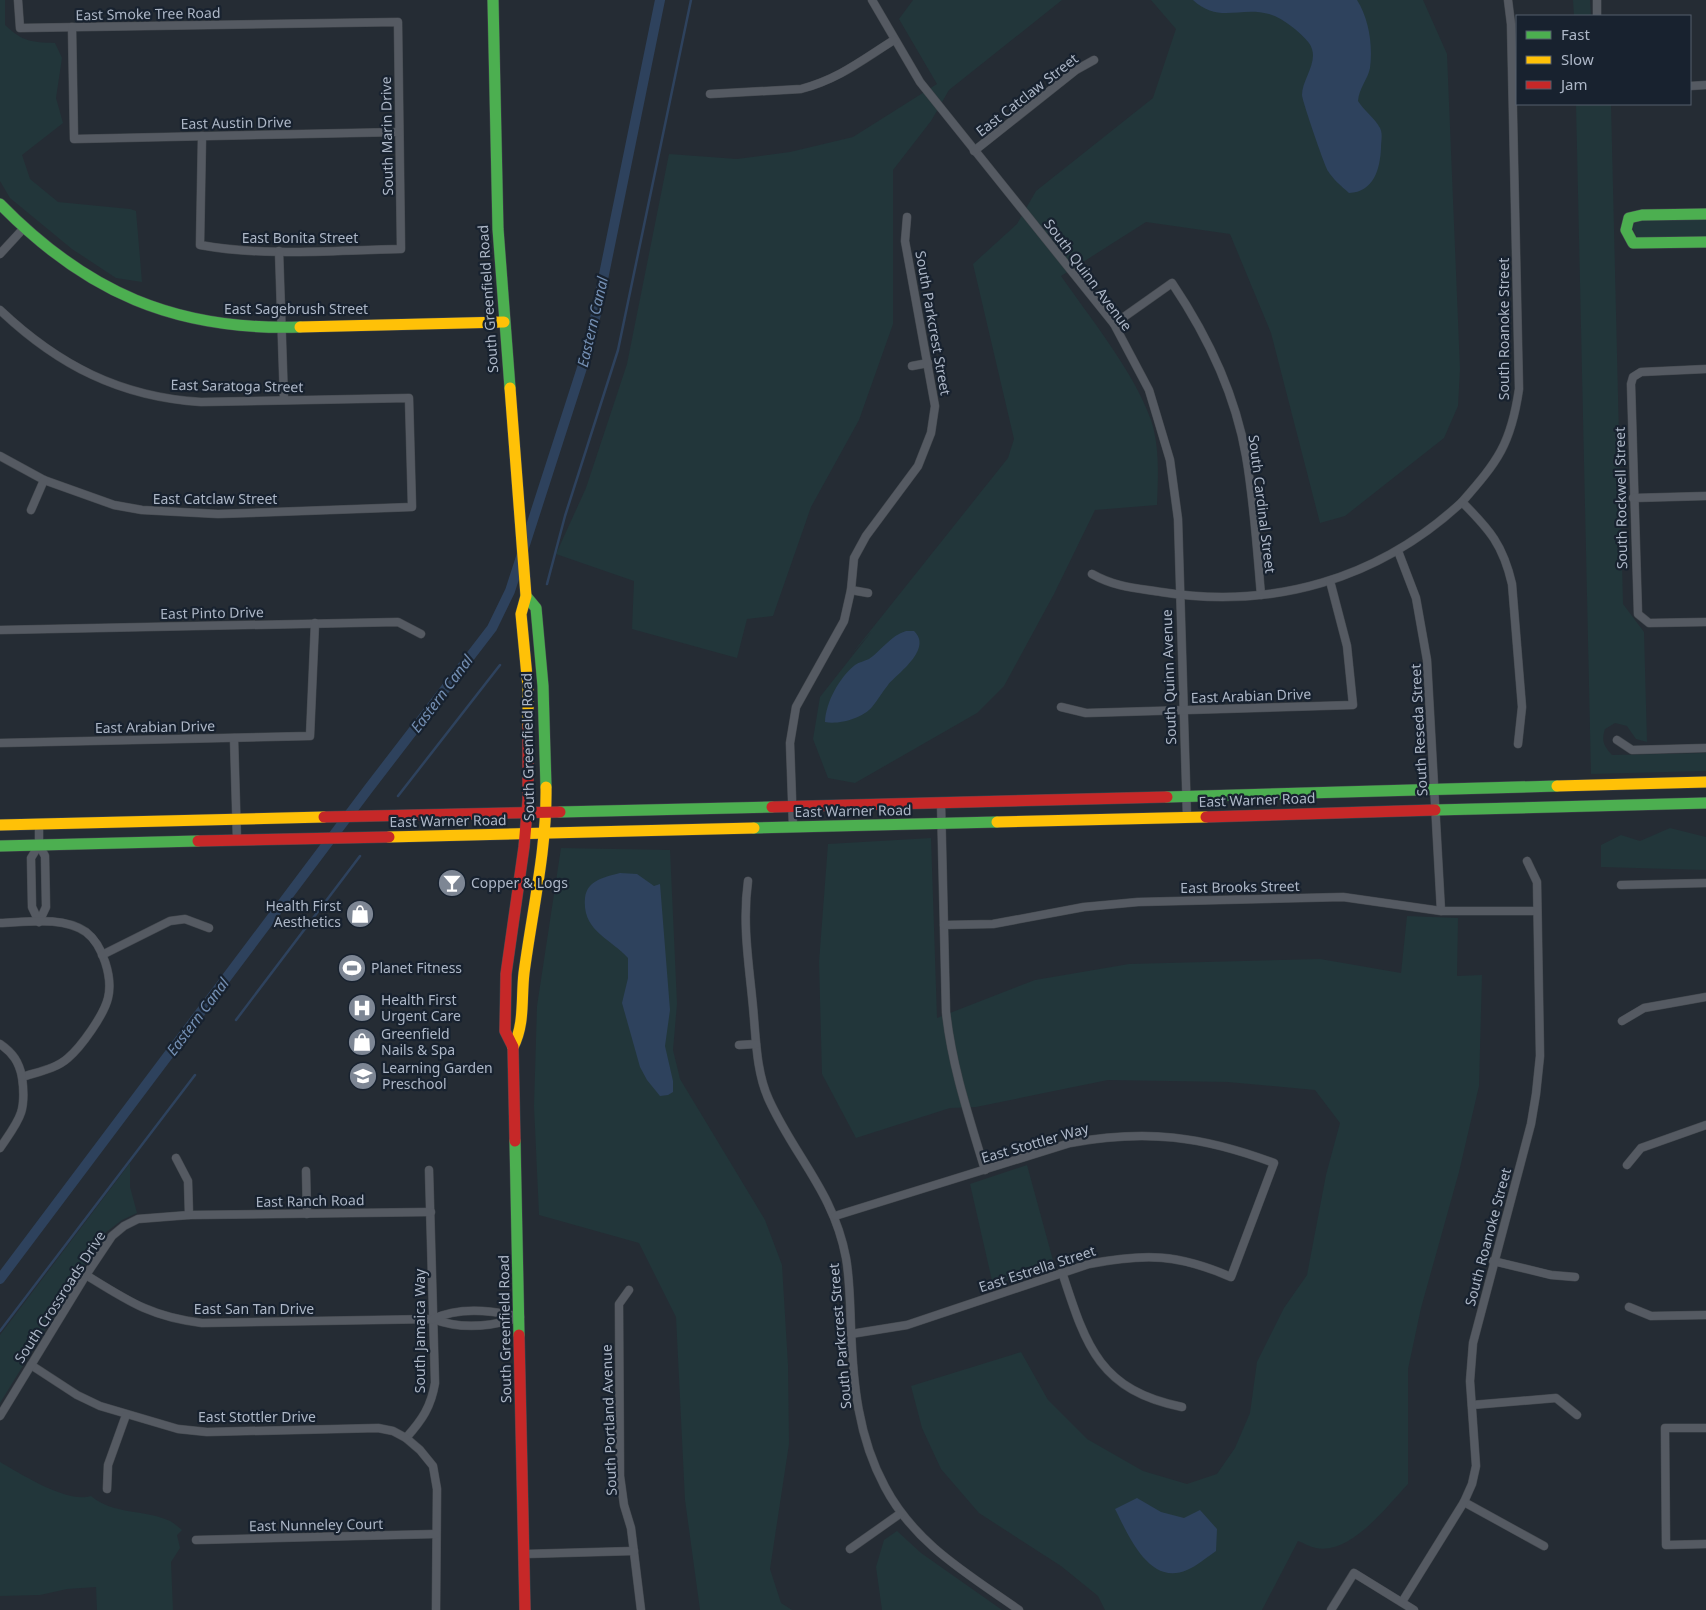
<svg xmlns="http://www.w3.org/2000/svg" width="1706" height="1610" viewBox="0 0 1706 1610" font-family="'Noto Sans',sans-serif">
<rect width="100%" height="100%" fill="#252c34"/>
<g fill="#22363a">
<path d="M 0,0 L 5,0 L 5,25 C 23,42 31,42 55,43 L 62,58 L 56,98 L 63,123 L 22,155 L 30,179 L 58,202 L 130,209 L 136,211 L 142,282 L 116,278 L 72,249 L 10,198 L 0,181 Z"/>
<polygon points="913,0 1062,0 949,90 931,121 893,170 893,324 859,420 811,507 773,616 747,619 737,658 632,629 634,581 556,554 586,488 627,364 669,154 737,159 790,152 853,137 937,84 899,19"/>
<path d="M 1151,0 L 1423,0 L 1447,54 L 1460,369 L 1458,406 L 1444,438 L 1345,516 L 1320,523 L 1271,333 L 1230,234 L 1146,222 L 1061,276 C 1091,319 1134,372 1151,420 C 1160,447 1158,477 1157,505 L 1095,510 L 1054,594 L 1004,686 L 977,713 L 855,783 L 828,778 L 813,739 L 820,697 L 872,631 L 851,655 L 1008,458 L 1014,439 L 973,264 L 1017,224 L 1036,191 L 1153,98 L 1176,29 Z"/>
<polygon points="1573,0 1590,0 1591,16 1574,16"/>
<path d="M 1576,104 L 1611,104 L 1623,604 L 1644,632 L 1647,742 L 1636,739 L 1627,726 L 1615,723 L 1605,729 C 1601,741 1604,746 1612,755 L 1706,753 L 1706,771 L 1591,774 Z"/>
<polygon points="1706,219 1706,236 1642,238 1637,237 1633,229 1634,224 1640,221"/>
<polygon points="1670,828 1706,837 1706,870 1601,867 1601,845 1621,835 1640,841"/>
<path d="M 931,838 L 937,1018 L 1035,980 L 1129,964 L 1320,959 L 1401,973 L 1407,916 L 1458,918 L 1457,976 L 1482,975 L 1479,1086 L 1459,1172 L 1421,1308 L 1408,1369 L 1408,1484 C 1387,1506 1351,1555 1316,1548 C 1310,1547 1304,1543 1298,1541 L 1262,1610 L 1105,1610 L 1098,1596 L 1061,1566 L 979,1513 L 941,1469 L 922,1428 L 911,1386 L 1021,1352 L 1048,1400 L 1087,1439 L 1143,1471 L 1187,1484 L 1217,1474 L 1235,1448 L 1250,1413 L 1257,1362 L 1284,1308 L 1307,1275 L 1326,1175 L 1340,1123 L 1315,1090 L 1228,1082 L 1108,1080 L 976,1107 L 950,1108 L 856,1138 L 822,1074 L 819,962 L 828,844 Z"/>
<polygon points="561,848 670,850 677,1004 673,1050 680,1079 765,1220 782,1265 788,1365 789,1444 770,1569 781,1603 792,1610 700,1610 685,1500 676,1317 639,1243 539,1215 534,1106 537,1006"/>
<polygon points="130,1163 130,1187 137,1213 122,1220 105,1233 0,1403 0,1335"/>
<polygon points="1027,1165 1054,1264 993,1285 970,1184"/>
<path d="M 0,1462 C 21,1474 68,1504 91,1496 C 113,1515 144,1509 170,1521 C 174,1523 178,1527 182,1530 L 177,1535 L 180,1548 L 171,1562 L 173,1610 L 97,1610 L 96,1587 L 67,1589 L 40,1595 L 0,1596 Z"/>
<polygon points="897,1531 921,1553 1002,1610 882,1610 876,1567 884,1540"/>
</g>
<g fill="#2e425d">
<path d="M 1193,0 L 1357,0 C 1369,19 1373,45 1370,68 C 1368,79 1359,88 1358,101 C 1364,111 1375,118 1380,128 C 1383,134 1381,141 1381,148 C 1380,169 1374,192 1349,193 C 1341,186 1333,179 1328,171 C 1324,164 1302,100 1302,95 C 1302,78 1321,60 1309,43 C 1300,32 1283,18 1269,14 C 1239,6 1219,24 1193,0 Z"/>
<path d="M 906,631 L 914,631 C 933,649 898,673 888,685 C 882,692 878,700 872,707 C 863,718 839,725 825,722 C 826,702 839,678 855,665 C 859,662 865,661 869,659 C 883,649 890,636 906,631 Z"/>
<path d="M 620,873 L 637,874 L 654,886 L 660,884 L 670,1010 L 665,1046 L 673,1081 L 673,1092 L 668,1095 L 660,1096 L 647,1080 L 640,1067 L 622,1003 L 628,978 L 628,958 C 610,938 582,931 585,898 C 587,880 605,877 620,873 Z"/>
<path d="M 1137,1498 L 1161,1512 L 1184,1518 L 1200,1510 L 1217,1529 L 1216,1551 C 1207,1557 1197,1566 1187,1570 C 1149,1587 1128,1534 1115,1509 Z"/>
</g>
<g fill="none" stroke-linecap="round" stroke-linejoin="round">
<g stroke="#2e425d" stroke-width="2.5">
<polyline points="547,584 565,516 618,350 691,0"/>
<polyline points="398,796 500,665"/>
<polyline points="236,1020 360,856"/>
<polyline points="0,1331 195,1075"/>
</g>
<polyline stroke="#2e425d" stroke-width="10" points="0,1279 369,788 492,628 510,591 590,343 660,0"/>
<defs>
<g id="street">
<path d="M 18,0 L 20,28 L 398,22 L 401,249 C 334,250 266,257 200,245 L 202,136"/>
<polyline points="872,0 920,82 1114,324 1149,390 1170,460 1178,519 1187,817"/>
<path d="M 1508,0 L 1511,24 L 1519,389 C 1511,444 1498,461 1462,502 C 1490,530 1503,545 1512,584 L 1522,707 L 1518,744"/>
<polyline points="1597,0 1597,16"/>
<polyline points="72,27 74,139 399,132"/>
<polyline points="1690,86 1706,85"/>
<path d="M 710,94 L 801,89 C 839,79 862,60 894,40"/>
<polyline points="974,151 1076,70 1094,60"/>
<polyline points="279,251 284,400"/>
<polyline points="0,254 23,229"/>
<path d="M 0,310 C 58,365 120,397 201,402 L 409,398 L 412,507 L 218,514 L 142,510 L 114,505 L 44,480 L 0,456"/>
<path d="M 1114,324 L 1172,283 C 1207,335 1235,393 1246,456 C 1254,502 1257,549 1261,595"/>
<polyline points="912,366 928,363"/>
<polyline points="1706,369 1641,372 1633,377 1631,384 1638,614 1649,623 1706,622"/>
<polyline points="1633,498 1706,496"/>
<polyline points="31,510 44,480"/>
<polyline points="1398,551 1416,598 1427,660 1441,911"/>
<path d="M 1092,574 C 1115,587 1135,588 1161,592 C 1273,610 1379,579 1462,502"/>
<polyline points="851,590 868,593"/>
<polyline points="0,630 398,622 421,634"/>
<polyline points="1061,707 1086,713 1353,705 1347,646 1330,581"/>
<polyline points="234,738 237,840"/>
<polyline points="1617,740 1632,750 1706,748"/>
<polyline points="0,743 310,736 315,623"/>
<path d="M 941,803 L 946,1012 C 952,1067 969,1117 985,1170"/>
<polyline points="39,824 39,845 45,856 46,907 39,922"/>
<polyline points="793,827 790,743 796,707 844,621 851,590 854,558 866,536 918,466 931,433 935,406 905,241 907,217"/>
<polyline points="39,845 31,858 32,907 39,922"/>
<path d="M 748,881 C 742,924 749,964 753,1007 C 756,1038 756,1072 769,1100 C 795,1157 834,1193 846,1258 C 850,1281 850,1305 851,1328 C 853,1383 858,1437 885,1487 C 915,1544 968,1574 1019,1610"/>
<polyline points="1621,885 1706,883"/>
<path d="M 0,923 C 27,922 63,916 86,932 C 103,945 113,978 108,998 C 104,1015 81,1047 68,1058 C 56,1069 37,1072 22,1077 C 27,1113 19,1120 0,1148"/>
<polyline points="944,925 993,924 1084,907 1138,902 1343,897 1441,911 1537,911"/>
<polyline points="102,955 170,921 185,919 209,928"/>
<polyline points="1622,1021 1644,1008 1706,997"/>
<path d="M 0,1044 C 13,1053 19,1062 22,1077"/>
<polyline points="739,1045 756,1044"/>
<polyline points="176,1158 188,1181 189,1215"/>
<polyline points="1627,1165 1641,1148 1706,1125"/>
<path d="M 429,1170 L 435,1383 C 431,1407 422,1420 406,1438 L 420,1450 L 433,1466 L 437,1489 L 436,1610"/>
<polyline points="306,1171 307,1214"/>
<path d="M 835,1216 L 1070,1143 C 1146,1129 1202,1136 1274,1163 L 1231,1277 C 1178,1254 1146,1253 1089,1264 L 907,1325 L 851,1334"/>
<polyline points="1493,1261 1551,1275 1575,1277"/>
<path d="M 1062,1272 C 1086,1346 1099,1390 1182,1407"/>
<path d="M 86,1275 C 128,1301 151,1317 202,1323 L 433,1319 C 462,1330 491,1327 520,1317"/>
<polyline points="629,1290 619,1304 620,1476 624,1505 631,1528 641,1610"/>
<polyline points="1629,1307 1651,1316 1706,1315"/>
<path d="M 433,1319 C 460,1306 492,1310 520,1317"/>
<polyline points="31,1365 77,1395 100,1406 178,1429 207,1432 378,1428 393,1431 406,1438"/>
<polyline points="1472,1405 1556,1398 1577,1415"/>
<polyline points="0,1416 86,1275 112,1236 124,1226 138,1219 189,1215 431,1212"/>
<polyline points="1706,1428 1665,1428 1666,1545 1706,1544"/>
<polyline points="107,1489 108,1465 126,1415"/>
<polyline points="1464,1502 1544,1546"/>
<polyline points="196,1540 436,1534"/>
<polyline points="850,1549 901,1513"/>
<polyline points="525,1554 634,1551"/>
<polyline points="1402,1602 1464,1502 1472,1484 1476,1466 1470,1381 1473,1343 1531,1124 1536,1094 1540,1056 1537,882 1527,861"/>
<polyline points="1331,1610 1354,1573 1414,1610"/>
</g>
<g id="fast">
<polyline points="493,0 498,229 510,388"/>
<path d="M 0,204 C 86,292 175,331 300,327"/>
<polyline points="1706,214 1642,215 1629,218 1626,230 1633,243 1706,242"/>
<polyline points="526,596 536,608 543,686 546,787"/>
<polyline points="1167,797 1557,786"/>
<polyline points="1435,810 1706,803"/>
<polyline points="560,812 772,807"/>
<polyline points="754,828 997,822"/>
<polyline points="0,846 198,841"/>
<polyline points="515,1141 519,1335"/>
</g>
<g id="slow">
<polyline points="300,327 504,322"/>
<polyline points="510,388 526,596 521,614 528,687 528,726"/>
<polyline points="1557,786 1706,782"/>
<polyline points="997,822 1206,817"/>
<polyline points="0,825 324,817"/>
<polyline points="389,837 754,828"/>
<path d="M 513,1047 C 525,1024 521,999 524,973 C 532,912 547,849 546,787"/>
</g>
<g id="jam">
<polyline points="772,807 1167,797"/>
<polyline points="324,817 560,812"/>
<polyline points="1206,817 1435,810"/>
<polyline points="198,841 389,837"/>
<polyline points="515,1141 513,1047 505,1031 506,974 524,847 528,800 528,726"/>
<polyline points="519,1335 525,1610"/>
</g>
</defs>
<use href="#street" stroke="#43484e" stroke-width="9"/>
<use href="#fast" stroke="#43484e" stroke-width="12"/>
<use href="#slow" stroke="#43484e" stroke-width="12"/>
<use href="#jam" stroke="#43484e" stroke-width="12"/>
<use href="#street" stroke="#555a62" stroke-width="8"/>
<use href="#fast" stroke="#4caf50" stroke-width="11"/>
<use href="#slow" stroke="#ffc107" stroke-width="11"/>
<use href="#jam" stroke="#c62828" stroke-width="11"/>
</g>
<defs>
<symbol id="bar-disc" viewBox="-11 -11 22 22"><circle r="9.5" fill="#7d8694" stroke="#18222f"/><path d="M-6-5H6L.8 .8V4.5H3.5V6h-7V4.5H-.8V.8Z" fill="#fff"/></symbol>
<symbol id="shop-disc" viewBox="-11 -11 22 22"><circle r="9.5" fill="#7d8694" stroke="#18222f"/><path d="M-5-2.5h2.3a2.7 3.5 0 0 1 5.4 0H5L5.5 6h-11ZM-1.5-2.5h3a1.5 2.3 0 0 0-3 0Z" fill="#fff"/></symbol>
<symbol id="stadium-disc" viewBox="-11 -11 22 22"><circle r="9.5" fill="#7d8694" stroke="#18222f"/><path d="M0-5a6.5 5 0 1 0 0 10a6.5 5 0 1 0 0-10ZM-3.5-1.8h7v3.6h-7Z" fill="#fff"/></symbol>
<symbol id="hospital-disc" viewBox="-11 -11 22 22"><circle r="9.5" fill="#7d8694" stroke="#18222f"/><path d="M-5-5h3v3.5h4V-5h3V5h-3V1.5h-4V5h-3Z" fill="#fff"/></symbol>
<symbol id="school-disc" viewBox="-11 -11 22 22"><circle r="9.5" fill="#7d8694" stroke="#18222f"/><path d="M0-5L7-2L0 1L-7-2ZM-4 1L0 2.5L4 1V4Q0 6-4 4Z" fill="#fff"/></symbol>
</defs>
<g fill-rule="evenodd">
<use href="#bar-disc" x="436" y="867" width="32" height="32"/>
<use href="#shop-disc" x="344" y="898" width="32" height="32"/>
<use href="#stadium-disc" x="336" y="952" width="32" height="32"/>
<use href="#hospital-disc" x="346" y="992" width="32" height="32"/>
<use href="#shop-disc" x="346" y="1026" width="32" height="32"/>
<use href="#school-disc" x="347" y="1060" width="32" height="32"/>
</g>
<g text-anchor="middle" stroke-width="4.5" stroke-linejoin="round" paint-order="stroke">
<g font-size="14" fill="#adb7c7" stroke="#18222f">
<text transform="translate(148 14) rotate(-1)" y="5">East Smoke Tree Road</text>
<text transform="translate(1027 95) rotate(-38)" y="5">East Catclaw Street</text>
<text transform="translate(236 123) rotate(-1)" y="5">East Austin Drive</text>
<text transform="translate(387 136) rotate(-91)" y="5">South Marin Drive</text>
<text x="300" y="243">East Bonita Street</text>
<text transform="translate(1088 275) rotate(53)" y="5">South Quinn Avenue</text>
<text transform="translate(488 299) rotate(-94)" y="5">South Greenfield Road</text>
<text x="296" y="314">East Sagebrush Street</text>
<text transform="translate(933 323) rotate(80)" y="5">South Parkcrest Street</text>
<text transform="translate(1504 329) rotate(-90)" y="5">South Roanoke Street</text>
<text transform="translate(237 386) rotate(1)" y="5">East Saratoga Street</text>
<text transform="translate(1621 498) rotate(-91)" y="5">South Rockwell Street</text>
<text x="215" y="504">East Catclaw Street</text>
<text transform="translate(1262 504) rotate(83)" y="5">South Cardinal Street</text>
<text transform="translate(212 613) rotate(-1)" y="5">East Pinto Drive</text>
<text transform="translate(1169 677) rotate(-92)" y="5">South Quinn Avenue</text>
<text transform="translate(1251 696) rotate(-2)" y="5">East Arabian Drive</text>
<text transform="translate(155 727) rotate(-1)" y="5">East Arabian Drive</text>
<text transform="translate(1419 730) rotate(-93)" y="5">South Reseda Street</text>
<text transform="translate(528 747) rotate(-91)" y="5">South Greenfield Road</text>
<text transform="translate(1257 800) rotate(-2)" y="5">East Warner Road</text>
<text transform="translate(853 811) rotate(-1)" y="5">East Warner Road</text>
<text transform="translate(448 821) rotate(-1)" y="5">East Warner Road</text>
<text transform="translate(1240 887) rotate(-1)" y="5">East Brooks Street</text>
<text transform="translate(1035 1143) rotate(-16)" y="5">East Stottler Way</text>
<text transform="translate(310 1201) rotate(-1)" y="5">East Ranch Road</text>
<text transform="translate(1488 1237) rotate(-75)" y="5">South Roanoke Street</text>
<text transform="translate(1037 1269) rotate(-18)" y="5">East Estrella Street</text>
<text transform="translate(60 1297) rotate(-57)" y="5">South Crossroads Drive</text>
<text x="254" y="1314">East San Tan Drive</text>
<text transform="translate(505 1329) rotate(-91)" y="5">South Greenfield Road</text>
<text transform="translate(420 1331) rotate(-90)" y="5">South Jamaica Way</text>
<text transform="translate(840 1336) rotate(-95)" y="5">South Parkcrest Street</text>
<text x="257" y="1422">East Stottler Drive</text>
<text transform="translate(609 1420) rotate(-92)" y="5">South Portland Avenue</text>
<text transform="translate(316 1525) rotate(-1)" y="5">East Nunneley Court</text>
</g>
<g font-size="14" fill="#adb7c7" stroke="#18222f" text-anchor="start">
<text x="471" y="888">Copper &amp; Logs</text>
<text x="341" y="911" text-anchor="end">Health First<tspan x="341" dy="16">Aesthetics</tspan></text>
<text x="371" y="973">Planet Fitness</text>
<text x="381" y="1005">Health First<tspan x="381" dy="16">Urgent Care</tspan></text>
<text x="381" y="1039">Greenfield<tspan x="381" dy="16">Nails &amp; Spa</tspan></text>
<text x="382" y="1073">Learning Garden<tspan x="382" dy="16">Preschool</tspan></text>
</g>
<g font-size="15" font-style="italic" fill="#738eb2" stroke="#18222f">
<text transform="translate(593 322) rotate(-77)" y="5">Eastern Canal</text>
<text transform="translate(442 694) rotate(-53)" y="5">Eastern Canal</text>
<text transform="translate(198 1017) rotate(-53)" y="5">Eastern Canal</text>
</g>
</g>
<rect x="1516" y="15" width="175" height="90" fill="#18222f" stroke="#545e6c"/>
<rect x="1526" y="31" width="25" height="8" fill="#4caf50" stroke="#545e6c"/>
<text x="1561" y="40" font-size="15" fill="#adb7c7">Fast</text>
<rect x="1526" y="56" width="25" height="8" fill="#ffc107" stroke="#545e6c"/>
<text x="1561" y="65" font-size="15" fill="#adb7c7">Slow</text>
<rect x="1526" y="81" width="25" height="8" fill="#c62828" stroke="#545e6c"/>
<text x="1561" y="90" font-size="15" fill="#adb7c7">Jam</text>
</svg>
